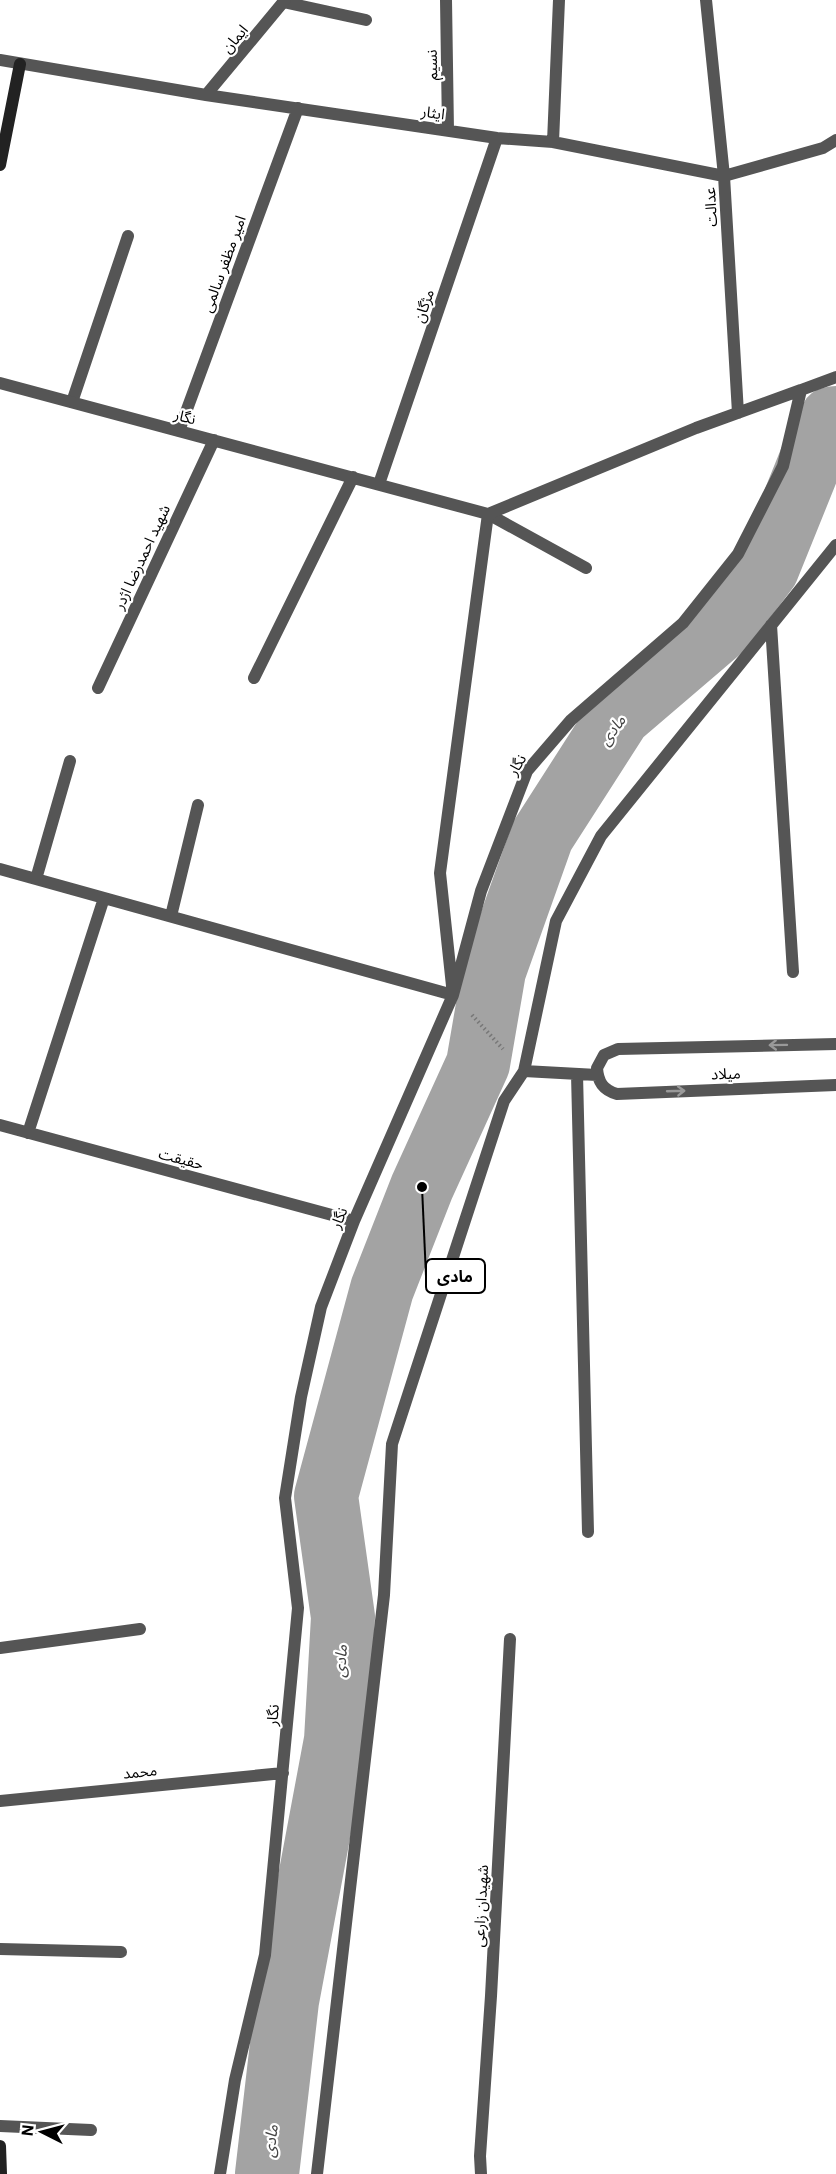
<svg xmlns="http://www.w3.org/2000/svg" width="836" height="2174" font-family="'IBM Plex Sans','Noto Sans Arabic',sans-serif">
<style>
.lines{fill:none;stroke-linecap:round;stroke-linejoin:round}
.river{stroke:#a3a3a3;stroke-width:64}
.path{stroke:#777;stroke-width:4;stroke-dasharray:1.5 3;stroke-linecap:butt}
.lane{stroke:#555;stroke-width:12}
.street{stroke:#555;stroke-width:12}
.secondary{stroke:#222;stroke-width:12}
.oneway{stroke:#999}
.labels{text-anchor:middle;stroke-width:4.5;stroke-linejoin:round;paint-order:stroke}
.street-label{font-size:15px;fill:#000;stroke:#fff}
.water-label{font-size:16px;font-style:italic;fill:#444;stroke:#fff}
.leader{fill:none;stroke:#000;stroke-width:2}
.callout-dot{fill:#000;stroke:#fff;stroke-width:2}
.callout{fill:#fff;stroke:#000;stroke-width:2}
.callout-label{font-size:16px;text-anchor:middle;font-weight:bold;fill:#000}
</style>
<rect width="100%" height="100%" fill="#fff"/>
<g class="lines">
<path class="river" d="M267,2174l20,-173 49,-261 7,-123 -17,-121 56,-207 40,-102 56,-123 16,-93 48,-135 77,-120 104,-89 44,-58 44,-109 20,-41 5,-1"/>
<path class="path" d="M472,1015l31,34"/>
<path class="lane" d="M283,2l83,18
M72,402l56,-166
M488,514l98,54"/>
<path class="street" d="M446,0l2,130
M706,0l18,176 14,237
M0,60l206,35 291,43 56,4 171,34 99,-28 13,-8
M206,95l79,-95
M553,142l6,-142
M0,383l488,131 208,-86 105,-38
M179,431l119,-323
M379,484l118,-346
M771,625l22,347
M254,678l99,-201
M98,688l116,-248
M0,869l453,126 -13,-122 48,-359
M36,879l34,-118
M171,916l27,-111
M836,1044l-218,5 -14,6 -7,13c1,14 6,22 20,26l219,-9
M524,1071l73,4
M577,1074l11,458
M0,1125l354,96
M28,1133l76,-235
M0,1648l140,-19
M0,1801l283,-28
M0,1949l121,3
M0,2126l91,4
M220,2174l15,-94 30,-125 33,-347 -13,-110 16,-101 20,-90 33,-86 99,-226 28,-104 46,-120 44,-51 112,-97 55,-69 45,-88 18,-76 35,-13
M317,2174l67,-579 8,-151 112,-343 20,-30 32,-150 45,-85 235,-291
M481,2174l-1,-18 11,-160 19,-357"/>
<path class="secondary" d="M0,165l20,-101
M0,2146l1,28"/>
</g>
<defs><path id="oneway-shaft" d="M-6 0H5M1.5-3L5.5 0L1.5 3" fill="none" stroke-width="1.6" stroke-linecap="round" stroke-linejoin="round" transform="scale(1.5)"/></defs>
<g class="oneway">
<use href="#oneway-shaft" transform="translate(778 1045) rotate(179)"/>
<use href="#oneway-shaft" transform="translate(676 1091) rotate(-2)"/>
</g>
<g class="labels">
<g class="street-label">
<text transform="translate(235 39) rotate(-50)" y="5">ایمان</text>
<text transform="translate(432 65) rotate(-91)" y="5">نسیم</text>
<text transform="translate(433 113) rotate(8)" y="5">ایثار</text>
<text transform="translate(711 207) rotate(-93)" y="5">عدالت</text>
<text transform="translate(224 264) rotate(-70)" y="5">امیر مظفر سالمی</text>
<text transform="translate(424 306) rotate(-71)" y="5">مژگان</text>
<text transform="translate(185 417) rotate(15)" y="5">نگار</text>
<text transform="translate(142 557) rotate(-65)" y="5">شهید احمدرضا اژدر</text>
<text transform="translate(517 765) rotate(-59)" y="5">نگار</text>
<text transform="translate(726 1074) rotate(-2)" y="5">میلاد</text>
<text transform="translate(181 1159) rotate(15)" y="5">حقیقت</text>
<text transform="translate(339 1218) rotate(-68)" y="5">نگار</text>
<text transform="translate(273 1715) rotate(-85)" y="5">نگار</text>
<text transform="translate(140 1772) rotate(-6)" y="5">محمد</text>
<text transform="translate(481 1906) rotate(-87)" y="5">شهیدان زارعی</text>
</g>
<g class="water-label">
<text transform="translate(612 730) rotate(-54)" y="6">مادی</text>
<text transform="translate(340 1661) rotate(-86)" y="6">مادی</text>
<text transform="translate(270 2141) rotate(-83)" y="6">مادی</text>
</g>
</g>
<path class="leader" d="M422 1187L426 1276"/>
<circle class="callout-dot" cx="422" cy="1187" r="6"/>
<rect class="callout" x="426" y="1259" width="59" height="34" rx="6"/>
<g class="callout-label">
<text x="455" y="1282">مادی</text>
</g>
<g transform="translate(42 2132) rotate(276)" stroke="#ffffff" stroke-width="4.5" paint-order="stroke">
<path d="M0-4.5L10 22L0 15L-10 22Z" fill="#000000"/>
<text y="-9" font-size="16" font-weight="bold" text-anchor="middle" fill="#000000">N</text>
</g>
</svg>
